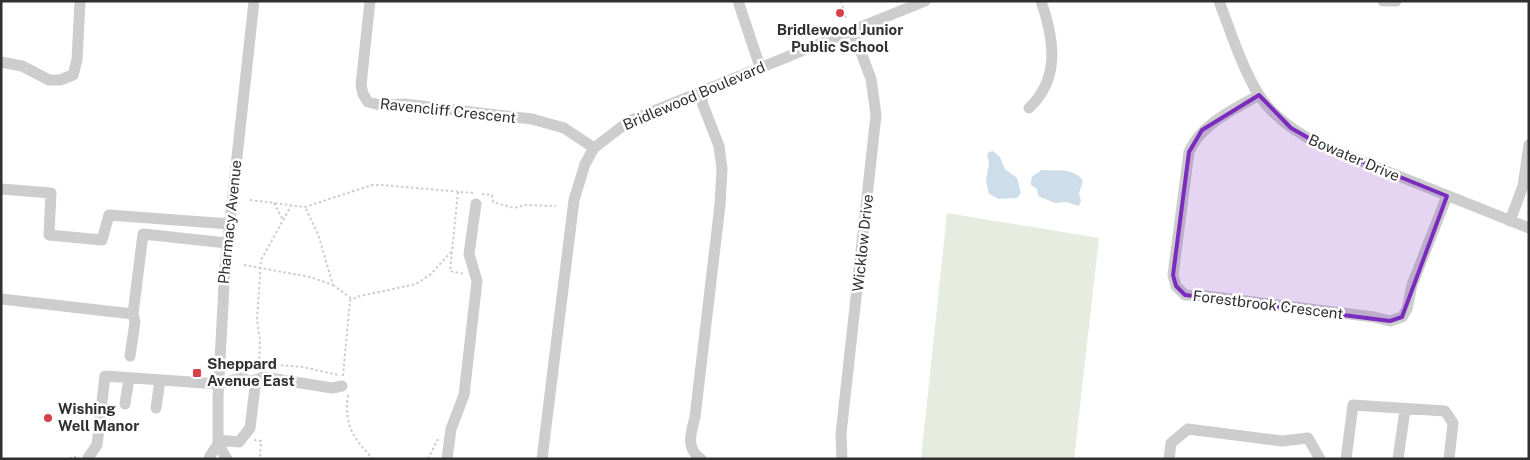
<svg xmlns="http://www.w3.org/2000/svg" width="1530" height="460" font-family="'Public Sans',sans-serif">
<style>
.green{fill:#e6ecdf}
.water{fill:#cddeea}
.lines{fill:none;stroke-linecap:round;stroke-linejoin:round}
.path{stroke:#cdcdcd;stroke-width:2;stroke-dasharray:2.5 2.5;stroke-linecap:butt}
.minor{stroke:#cdcdcd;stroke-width:11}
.marked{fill:#7b2cbf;fill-opacity:0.2;stroke:#7b2cbf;stroke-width:4;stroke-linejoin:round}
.poi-dot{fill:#da4049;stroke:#fff;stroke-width:2}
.labels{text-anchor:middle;stroke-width:5;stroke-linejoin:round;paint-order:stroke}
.poi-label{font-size:15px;font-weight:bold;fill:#303030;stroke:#fff;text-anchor:start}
.street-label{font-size:15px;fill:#303030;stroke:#fff}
</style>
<rect width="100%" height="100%" fill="#fff"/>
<path class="green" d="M947,213l152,25 -25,221h-153z"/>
<path class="water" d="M993,151l7,6 5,12 12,9 4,15 -4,5 -18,1 -10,-5 -3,-13 3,-18 -2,-9 2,-2z
M1041,170c14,1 34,-3 42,11l-4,12 2,8 -2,5 -13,-4 -11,1 -17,-7 -1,-7 -6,-4c0,-13 4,-8 10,-15z"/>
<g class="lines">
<path class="path" d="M841,1l5,17
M458,192l-8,79 14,3
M482,194l10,1 1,7 21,6 11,-3 31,1
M250,200l55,7 67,-22h10l91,8
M274,203l9,17
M244,265l66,12 23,8 -15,-51 -13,-27
M333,285l18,13
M241,362l62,5 35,8
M259,364l1,-24 -3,-20 4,-60 30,-54
M343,376l7,-76 10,-4 56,-12 15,-10 20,-22
M348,395c-4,31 5,42 25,64
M254,440l7,1 -1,18
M70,459l2,-2h4
M428,459l10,-20"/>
<path class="minor" d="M370,1l-9,84 2,9 5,8 12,3 24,-1 128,15 32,9 30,20
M738,1l22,66
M1219,1c11,29 24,69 40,94 15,23 38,38 62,50l208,83
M1383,1h13
M1,62l21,4 27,14h11l13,-5 4,-15 3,-59
M701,92l2,13 16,41 3,23 -2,36 -25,212c-4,16 -10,31 6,42
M1259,95c-26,15 -58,29 -70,57l-16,123 3,11 9,9 21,1 168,21 16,4 12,-4 5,-8 5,-24 35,-89
M1029,108c32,-30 25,-70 12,-107
M1,189l50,4 -2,42 53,5 7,-25 121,9
M1510,221l13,-35 6,-41
M1,299l132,15 10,-80 84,9
M130,356l5,-34 -2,-8
M252,381l12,-4 68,11 10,-2
M125,404l4,-26
M156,408l4,-28
M218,444l9,15
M88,458l9,-13 8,-69 114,8 21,-6 12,3 3,6 -5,41 -11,14 -21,-2
M209,459l1,-3 8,-12v-46l7,-131 29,-266
M447,459l4,-30 13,-34 13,-114 -8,-27 7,-50
M542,459l32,-259 11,-36 9,-16 35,-27 296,-120
M842,459l-1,-25 35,-319 -5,-36 -18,-48
M1169,459l2,-16 17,-14 94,12 26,-3 12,21
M1346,459l7,-54 92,6 8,12 -4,36
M1398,459l7,-49"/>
</g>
<path class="marked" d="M1259,95l32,33 30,17 126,51 -45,121 -12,4 -205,-26 -9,-9 -3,-11 16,-123 13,-22z"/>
<g class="poi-dot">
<circle cx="840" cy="13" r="5"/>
<rect x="192" y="368" width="10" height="10" rx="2.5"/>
<circle cx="48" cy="418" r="5"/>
</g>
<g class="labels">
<g class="poi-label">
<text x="840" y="35" text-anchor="middle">Bridlewood Junior<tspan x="840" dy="17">Public School</tspan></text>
<text x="207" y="369">Sheppard<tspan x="207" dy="17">Avenue East</tspan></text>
<text x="58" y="414">Wishing<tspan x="58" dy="17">Well Manor</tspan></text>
</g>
<g class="street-label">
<text transform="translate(694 96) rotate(-23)" y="5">Bridlewood Boulevard</text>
<text transform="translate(448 111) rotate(6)" y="5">Ravencliff Crescent</text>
<text transform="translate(1354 158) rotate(23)" y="5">Bowater Drive</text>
<text transform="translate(230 222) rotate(-84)" y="5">Pharmacy Avenue</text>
<text transform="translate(863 243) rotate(-84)" y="5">Wicklow Drive</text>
<text transform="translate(1268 305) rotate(7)" y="5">Forestbrook Crescent</text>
</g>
</g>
<rect width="1530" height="460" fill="none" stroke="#303030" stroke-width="5"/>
</svg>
